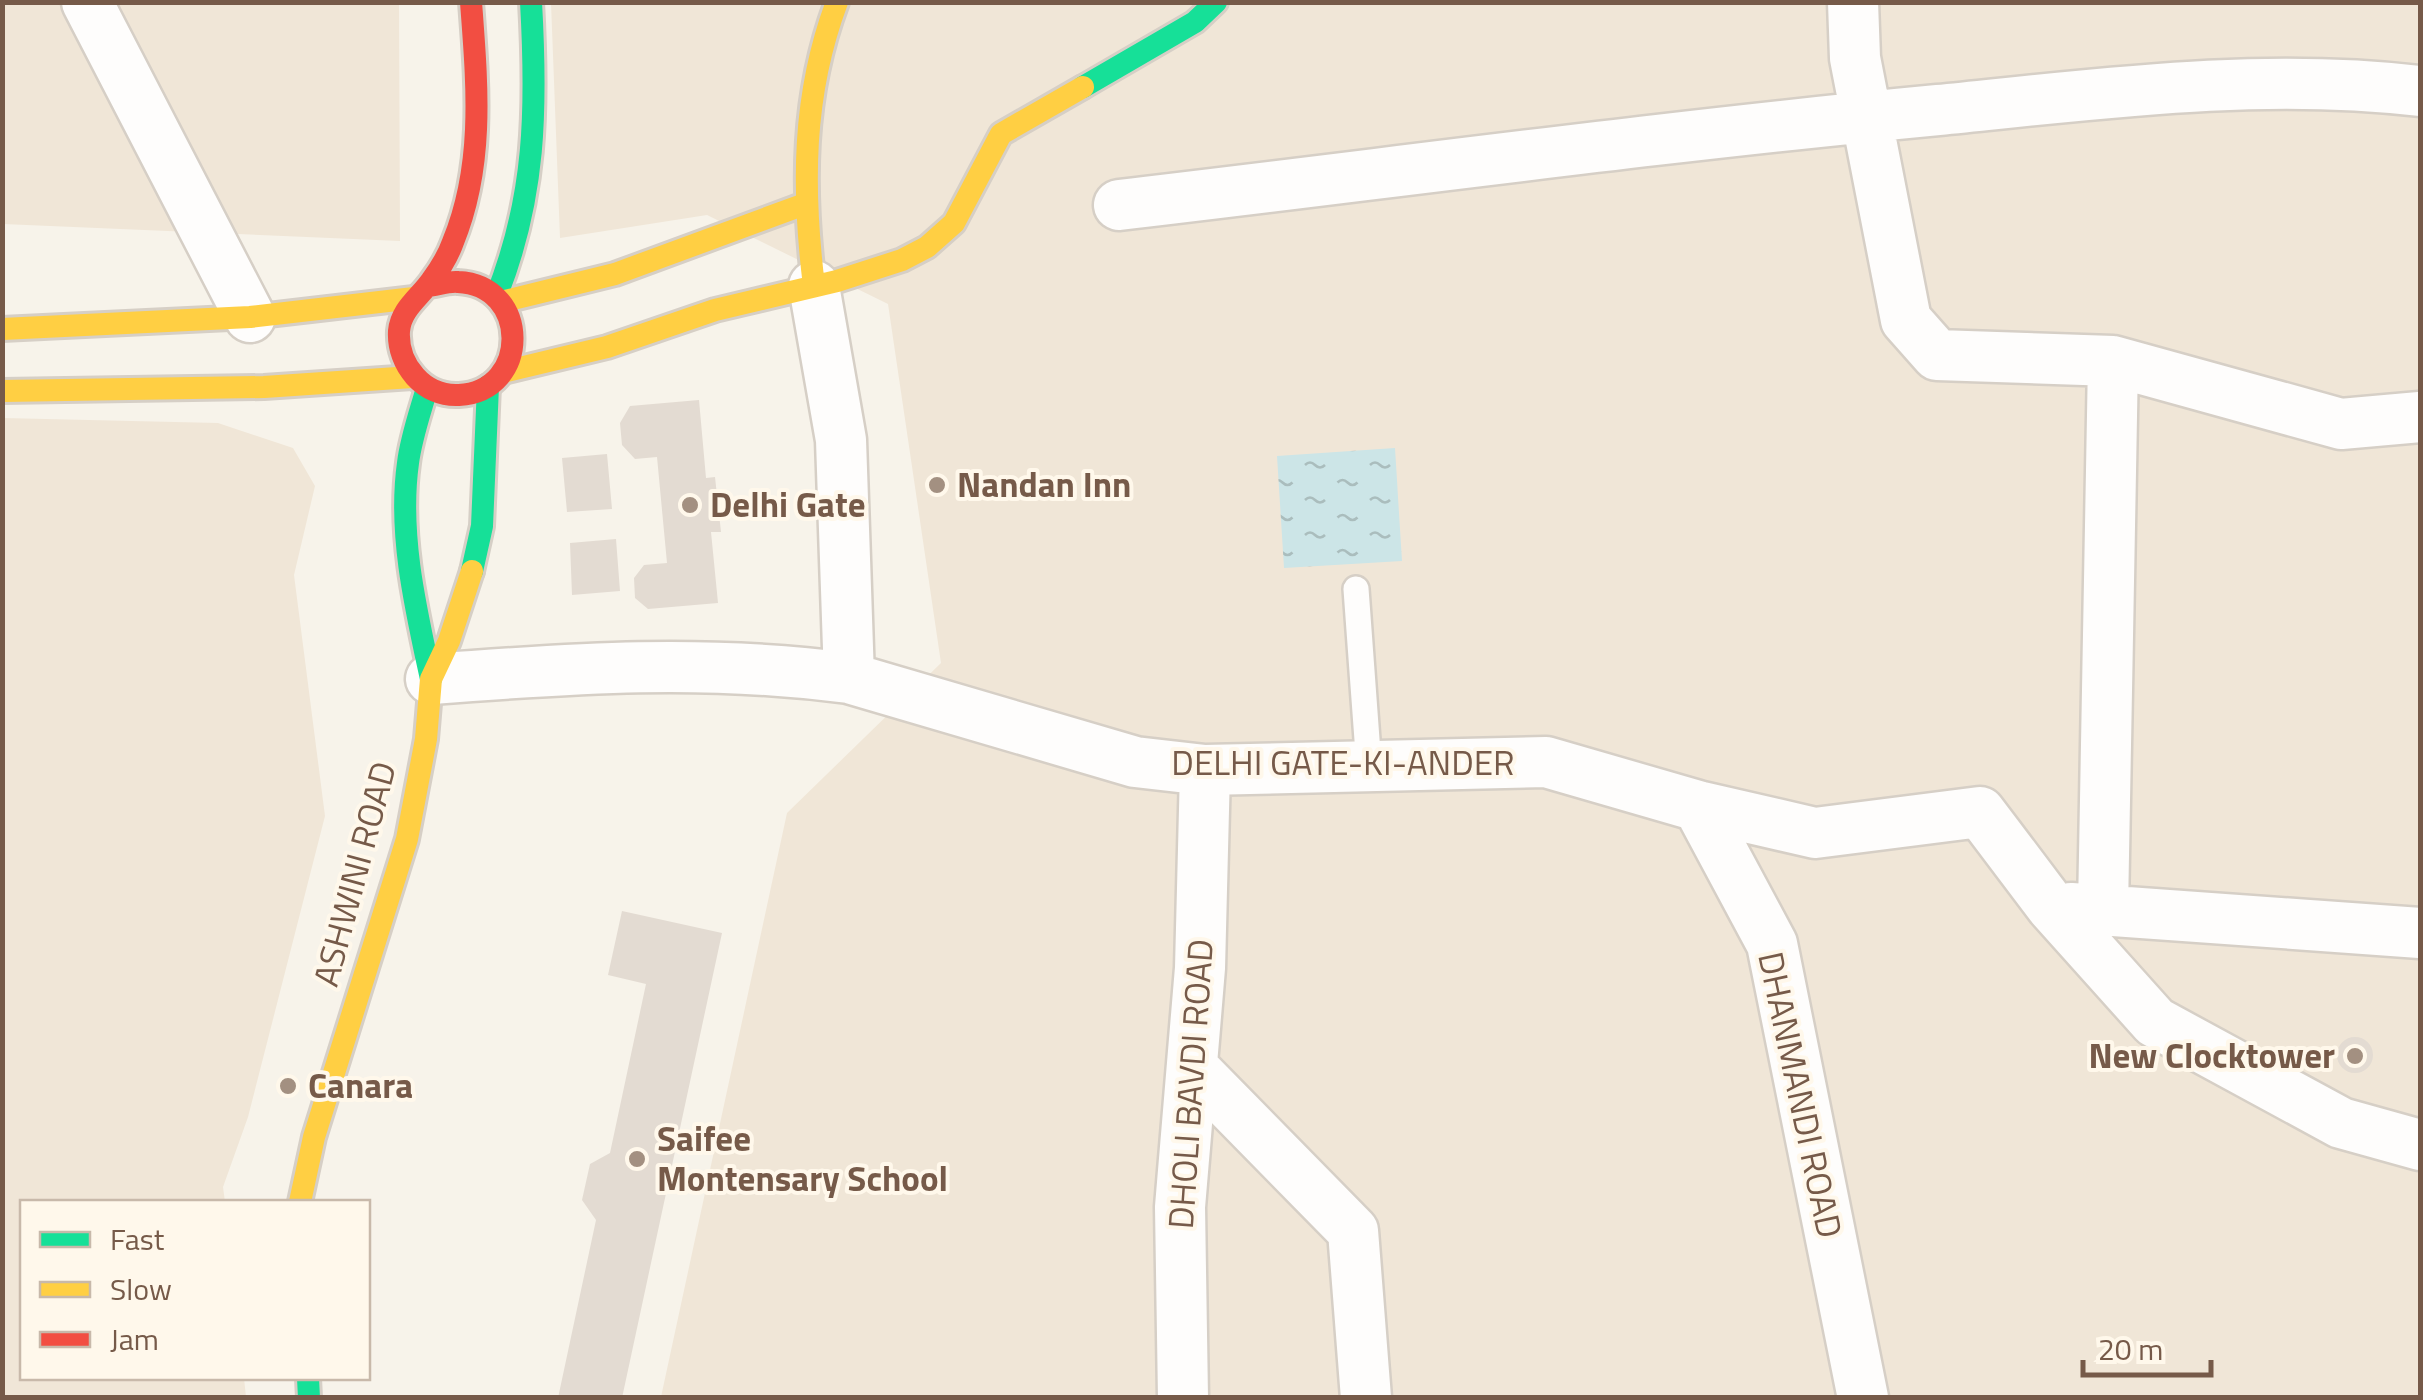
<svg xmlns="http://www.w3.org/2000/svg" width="2423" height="1400" font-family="'Titillium Web',sans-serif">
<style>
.residential{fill:#f0e6d7}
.water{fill:url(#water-ripples)}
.building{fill:#e3dbd2}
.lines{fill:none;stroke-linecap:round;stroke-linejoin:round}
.lane-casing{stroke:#d6cfc6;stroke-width:30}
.street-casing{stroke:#d6cfc6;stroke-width:55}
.fast-casing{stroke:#d6cfc6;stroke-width:28}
.slow-casing{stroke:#d6cfc6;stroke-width:28}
.jam-casing{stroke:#d6cfc6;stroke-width:28}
.lane{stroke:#fefdfc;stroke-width:25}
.street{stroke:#fefdfc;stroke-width:50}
.fast{stroke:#16e098;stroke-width:22}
.slow{stroke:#ffcf43;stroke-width:22}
.jam{stroke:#f24e42;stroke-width:22}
.poi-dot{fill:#a39081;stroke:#fff8eb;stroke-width:4}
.labels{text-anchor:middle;stroke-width:8;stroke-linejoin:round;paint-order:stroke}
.poi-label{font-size:35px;font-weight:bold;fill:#765a49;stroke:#fff8eb;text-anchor:start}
.street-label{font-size:35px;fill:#765a49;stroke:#fff8eb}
</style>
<defs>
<pattern id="water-ripples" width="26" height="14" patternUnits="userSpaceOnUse" patternTransform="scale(2.5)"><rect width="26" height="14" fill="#cce5e7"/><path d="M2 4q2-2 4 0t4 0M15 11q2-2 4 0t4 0" fill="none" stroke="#aabdbd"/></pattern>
</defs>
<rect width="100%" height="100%" fill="#f7f3ea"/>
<path class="residential" d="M3,3h396l1,238 -397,-17z
M551,3h1869v1394h-1759l126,-584 154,-150 -53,-359 -181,-89 -147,23z
M3,418l215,5 75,25 22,38 -21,89 31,241 -77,301 -25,70 2,15h-203v176h222l2,19 -243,1z"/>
<path class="water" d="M1395,448l7,113 -118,7 -7,-112z"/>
<path class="building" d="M699,400l7,78 9,-1 6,55h-10l7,71 -70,6 -13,-11 -1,-20 10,-13 23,-2 -10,-106 -22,2 -13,-14 -2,-22 10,-17z
M607,454l5,55 -45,3 -5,-54z
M616,539l4,52 -48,4 -2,-52z
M622,911l100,22 -100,465h-64l38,-178 -14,-20 8,-36 20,-11 36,-169 -38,-9z
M2337 1055a18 18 0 1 1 36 0a18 18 0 1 1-36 0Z"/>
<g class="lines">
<defs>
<path id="lane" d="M1356,589l13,178"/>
<path id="street" d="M87,2l163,315
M1853,2l2,56 51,262 31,35 176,6
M1119,205c273,-32 545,-69 819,-95 160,-16 321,-38 482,-19
M814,286l27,154 8,238 286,84 70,8 341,-8 152,44 117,27 165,-21 71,94 104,116 186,101 79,22
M431,679c145,-11 272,-20 418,-1
M1698,806l74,138 91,454
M2071,908l349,25
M2103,910l10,-549 228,63 79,-7
M1192,1067l161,164 13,167
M1183,1398l-3,-191 20,-239 5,-198"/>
<path id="fast" d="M1083,87l112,-65 21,-20
M496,297c40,-100 41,-189 35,-295
M427,388c-7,25 -16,50 -19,75 -10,71 8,147 23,216
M472,571l10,-45 6,-140
M308,1378l1,20"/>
<path id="slow" d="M814,286c-12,-98 -12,-191 23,-284
M501,302l114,-28 190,-70
M2,329l248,-12 164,-19
M503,372l104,-25 108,-37 122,-29 65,-21 25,-13 27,-24 47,-89 82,-47
M2,391l262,-4 148,-10
M300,1202l14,-65 93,-298 19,-100 5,-60 18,-38 23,-70"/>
<path id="jam" d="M428,286c9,-1 21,-5 30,-4 72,3 73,109 1,113 -35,2 -62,-30 -60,-64 2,-22 20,-33 32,-50 9,-12 17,-25 22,-39 32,-78 24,-159 18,-240"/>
</defs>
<use href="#lane" class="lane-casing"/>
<use href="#street" class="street-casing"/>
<use href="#fast" class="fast-casing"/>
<use href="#slow" class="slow-casing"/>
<use href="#jam" class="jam-casing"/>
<use href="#lane" class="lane"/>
<use href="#street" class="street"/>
<use href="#fast" class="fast"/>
<use href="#slow" class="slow"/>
<use href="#jam" class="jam"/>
</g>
<g class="poi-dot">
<circle cx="937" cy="485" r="10"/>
<circle cx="690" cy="505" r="10"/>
<circle cx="2355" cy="1056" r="10"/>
<circle cx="288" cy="1086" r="10"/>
<circle cx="637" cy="1159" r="10"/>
</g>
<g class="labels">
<g class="poi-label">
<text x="957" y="497">Nandan Inn</text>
<text x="710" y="517">Delhi Gate</text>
<text x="2335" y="1068" text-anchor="end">New Clocktower</text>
<text x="308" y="1098">Canara</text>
<text x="657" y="1151">Saifee<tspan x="657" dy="40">Montensary School</tspan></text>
</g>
<g class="street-label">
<text x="1343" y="775">DELHI GATE-KI-ANDER</text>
<text transform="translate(355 874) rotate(-75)" y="12">ASHWINI ROAD</text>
<text transform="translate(1191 1084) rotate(-86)" y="12">DHOLI BAVDI ROAD</text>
<text transform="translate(1800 1095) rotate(78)" y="12">DHANMANDI ROAD</text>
</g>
</g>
<rect width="2423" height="1400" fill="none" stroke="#765a49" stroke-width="10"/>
<rect x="20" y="1200" width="350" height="180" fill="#fff8eb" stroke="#c8b9aa" stroke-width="2.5"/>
<rect x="40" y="1232" width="50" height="15" fill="#16e098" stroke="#c8b9aa" stroke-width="2.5"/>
<text x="110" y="1250" font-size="30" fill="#765a49">Fast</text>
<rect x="40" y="1282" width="50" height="15" fill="#ffcf43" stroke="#c8b9aa" stroke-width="2.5"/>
<text x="110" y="1300" font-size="30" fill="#765a49">Slow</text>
<rect x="40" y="1332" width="50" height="15" fill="#f24e42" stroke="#c8b9aa" stroke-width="2.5"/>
<text x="110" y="1350" font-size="30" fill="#765a49">Jam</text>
<path d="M2083 1360v15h128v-15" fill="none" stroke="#765a49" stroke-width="5"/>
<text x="2098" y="1360" font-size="30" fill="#765a49" stroke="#fff8eb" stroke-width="8" paint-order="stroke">20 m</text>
</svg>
